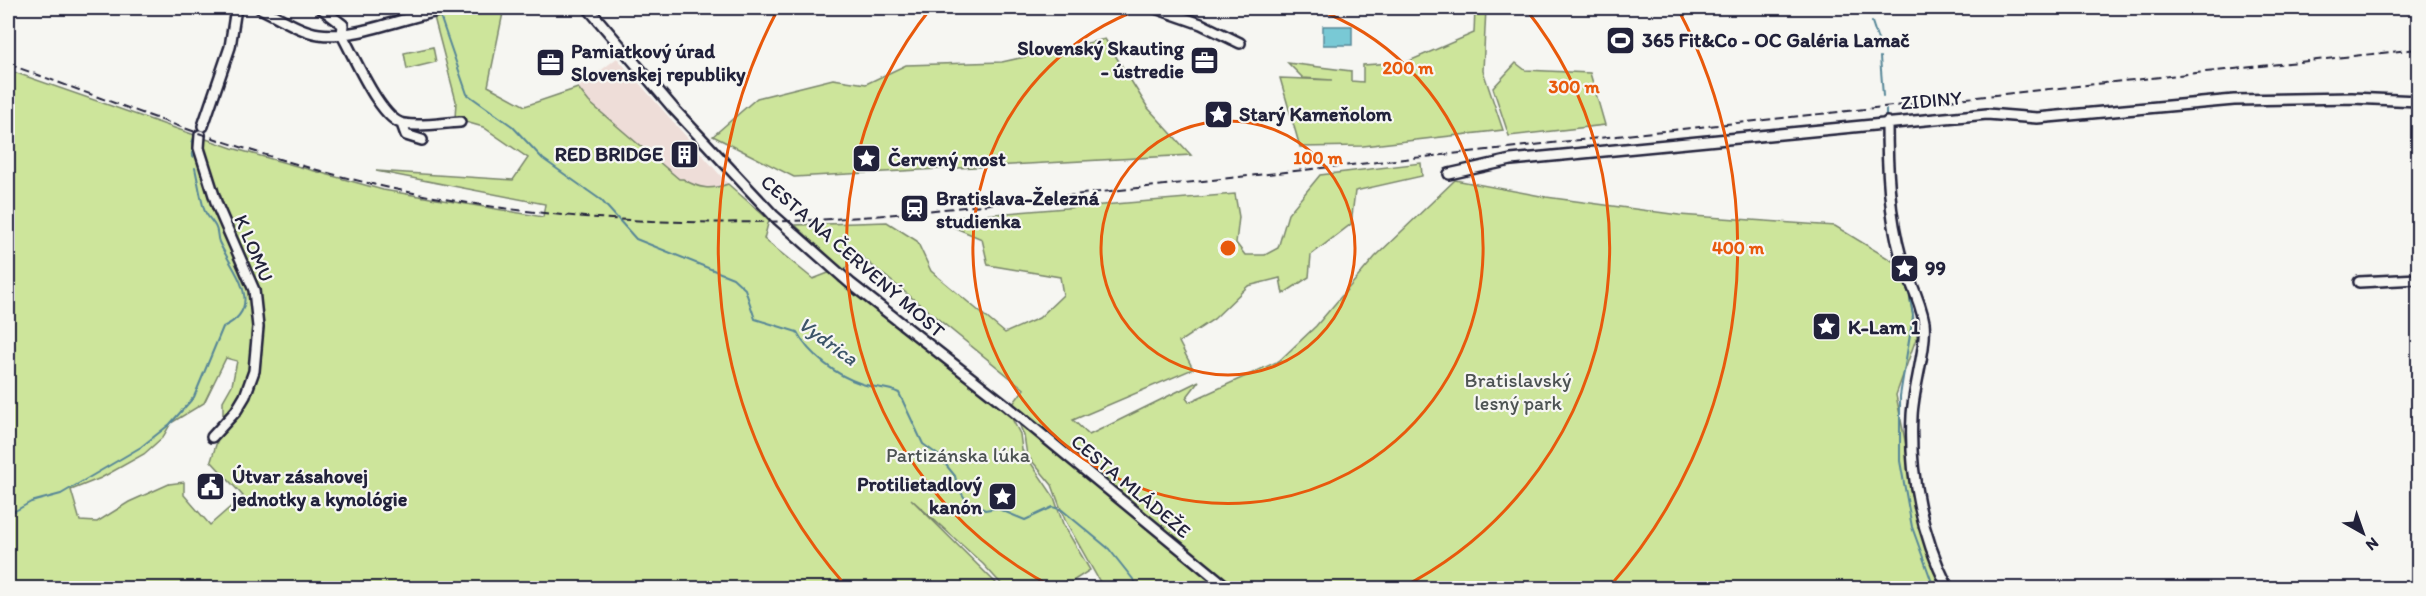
<svg xmlns="http://www.w3.org/2000/svg" width="2426" height="596" font-family="Itim,sans-serif">
<style>
.built{fill:#eeddd8}
.green{fill:#cde59b;stroke:#78846b;stroke-width:1.5;fill-rule:evenodd}
.water{fill:#79c9d5;stroke:#568697;stroke-width:1.5}
.lines{fill:none;stroke-linecap:round;stroke-linejoin:round}
.stream{stroke:#568697;stroke-width:2}
.street-casing{stroke:#22223b;stroke-width:14}
.street{stroke:#f6f6f2;stroke-width:9}
.rail{stroke:#22223b;stroke-width:2;stroke-dasharray:9 4.5;stroke-linecap:butt}
.ring{fill:none;stroke:#e8590c;stroke-width:3}
.labels{text-anchor:middle;stroke-width:4.5;stroke-linejoin:round;paint-order:stroke}
.poi-label{font-size:20px;font-weight:bold;fill:#22223b;stroke:#f6f6f2;text-anchor:start}
.street-label{font-size:20px;fill:#22223b;stroke:#f6f6f2}
.park-label{font-size:20px;fill:#4d5353;stroke:#f6f6f2}
.water-label{font-size:21px;font-style:italic;fill:#3c5469;stroke:#f6f6f2}
.centre{fill:#e8590c;stroke:#f6f6f2;stroke-width:3}
.ring-label{font-size:18px;text-anchor:middle;font-weight:bold;fill:#e8590c;stroke:#f6f6f2;stroke-width:4.5;stroke-linejoin:round;paint-order:stroke}
</style>
<rect width="100%" height="100%" fill="#f6f6f2"/>
<filter id="ink" filterUnits="userSpaceOnUse"><feTurbulence type="fractalNoise" baseFrequency=".0167" numOctaves="2"/><feDisplacementMap in="SourceGraphic" scale="12" xChannelSelector="R" yChannelSelector="G"/><feConvolveMatrix kernelMatrix="1 2 1 2 8 2 1 2 1" color-interpolation-filters="sRGB"/></filter>
<g filter="url(#ink)">
<path class="built" d="M617,58l111,126 -14,5 -20,-3 -11,-7h-4l-90,-77 -11,-14z"/>
<path class="green" d="M492,8h12l-16,78 37,20 53,-18 11,14 90,77h4c16,10 28,11 45,5l41,36 -5,19 49,40 18,-7 8,10 29,19 141,112 11,21 2,16 32,47 9,27 27,46 -28,18h-57l-22,-24 -72,-65 90,89h-993v-518l224,78 151,42 160,27 2,-13 -169,-33 137,9 15,-22 -45,-31 -28,-8 1,-18 -22,-84zM226,358l11,3 -5,24 -9,16v21l-12,39 32,35 -33,29 -26,-30v-13l-15,2 -40,18 -32,20 -17,-1 -9,-31 30,-12 43,-24 19,-17 8,-14 33,-20z
M1475,8h11l-3,63 20,59 -140,16 -63,1 -20,-69 52,2 -29,-2 -15,-15 63,8v10l12,1v-17l44,-3 67,-29z
M1105,39l43,69 43,47 -397,22 -81,-41 44,-38 76,-19 33,5 40,-19 96,-3z
M433,47l3,15 -29,7 -3,-16z
M1516,63l9,7 65,3 15,52 -96,11 -16,-48z
M1421,163l1,13 -67,15 -4,33 -40,31 -2,22 -26,17 -3,-16 -32,8 -34,33 -35,23 14,27 -120,51 16,15 110,-54 -13,17 3,4 90,-41 37,-35 59,-69 80,-77 91,17 133,18 156,11 69,42 13,68 -21,59 22,111 30,82h-827l-21,-6 -35,-62 -13,-35 -25,-30 -3,-19 -12,-31 12,-16 -166,-135 -14,16 -49,-45 92,-3 30,19 14,30 74,62 34,-15 24,-23 -3,-18 -72,-12 -6,-26 -48,-20 301,-25 4,23 -3,26 9,12h20l13,-7 10,-34 32,-39z"/>
<path class="water" d="M1323,26h29v19h-29z"/>
<g class="lines">
<path class="stream" d="M439,13l28,81 45,32 31,33 58,41 35,39 97,39 12,11 10,30 42,13c12,23 40,44 65,52 12,4 26,3 37,9l24,51 15,11 17,21 3,12 8,12 19,10 11,-2 29,12 28,-13 9,3 47,39 31,39
M1872,22l7,21
M1880,57l3,39
M1886,110v9
M193,157l-1,-14 3,-8
M1899,264l11,33 3,19 -13,80v65l12,66 22,61
M8,511h7l16,-9 30,-8 80,-47 29,-23 24,-27 29,-70c44,-20 9,-57 -4,-85 -2,-5 -1,-10 -3,-14 -3,-7 -10,-12 -12,-19 -4,-13 -6,-28 -9,-41"/>
<defs>
<path id="street" d="M260,8c19,9 39,23 59,26 39,6 95,-22 136,-26
M321,8l22,17 -1,10c12,21 39,86 62,89 18,3 38,-1 56,-2
M588,8l85,100 101,108 76,67 157,123 221,182
M1155,8l46,16 39,19
M1887,122c0,45 2,92 14,135 7,22 19,41 23,65 3,25 -11,67 -12,94 -3,59 10,120 36,172
M402,124l4,11 16,5
M203,126l27,-79 6,-39
M200,135l-1,13 18,57 37,85 4,37 -4,44 -9,25 -9,15 -24,26
M1449,174l62,-14 476,-46 50,4 197,-18 118,-2 66,3
M2359,282l59,-3"/>
</defs>
<use href="#street" class="street-casing"/>
<use href="#street" class="street"/>
<path class="rail" d="M8,64c108,39 216,82 328,111 190,50 386,57 581,37l1501,-163"/>
</g>
</g>
<g class="ring">
<circle cx="1228" cy="248" r="127"/>
<path d="M1313 8A255 255 0 1 1 1143 8"/>
<path d="M1055 588A382 382 0 0 1 931 8M1525 8A382 382 0 0 1 1401 588"/>
<path d="M846 586A510 510 0 0 1 778 9M1678 9A510 510 0 0 1 1610 586"/>
</g>
<defs>
<symbol id="stadium-square" viewBox="-11 -11 22 22"><rect x="-9" y="-9" width="18" height="18" rx="4" fill="#22223b" stroke="#f6f6f2"/><path d="M0-5a6.5 5 0 1 0 0 10a6.5 5 0 1 0 0-10ZM-3.5-1.8h7v3.6h-7Z" fill="#fff"/></symbol>
<symbol id="office-square" viewBox="-11 -11 22 22"><rect x="-9" y="-9" width="18" height="18" rx="4" fill="#22223b" stroke="#f6f6f2"/><path d="M-6-3h4V-5.5h4V-3h4V5H-6ZM-1-4.5V-3h2v-1.5ZM-6 0V1H6V0Z" fill="#fff"/></symbol>
<symbol id="sight-square" viewBox="-11 -11 22 22"><rect x="-9" y="-9" width="18" height="18" rx="4" fill="#22223b" stroke="#f6f6f2"/><path d="M0-6L1.8-2.2L6-1.7L2.9 1.2L3.7 5.4L0 3.3L-3.7 5.4L-2.9 1.2L-6-1.7L-1.8-2.2Z" fill="#fff"/></symbol>
<symbol id="building-square" viewBox="-11 -11 22 22"><rect x="-9" y="-9" width="18" height="18" rx="4" fill="#22223b" stroke="#f6f6f2"/><path d="M-4-6H4V6H1V3H-1V6H-4ZM-2.5-4.3h1.7v1.8h-1.7ZM.8-4.3h1.7v1.8H.8ZM-2.5-1h1.7V.8h-1.7ZM.8-1h1.7V.8H.8Z" fill="#fff"/></symbol>
<symbol id="station-square" viewBox="-11 -11 22 22"><rect x="-9" y="-9" width="18" height="18" rx="4" fill="#22223b" stroke="#f6f6f2"/><path d="M-3-6H3Q5-6 5-4V2Q5 4 3 4L4.5 6H3L1.5 4h-3L-3 6H-4.5L-3 4Q-5 4-5 2V-4Q-5-6-3-6ZM-3.5-4v3h7v-3ZM-3.5 1v1.5H-2V1ZM2 1v1.5H3.5V1Z" fill="#fff"/></symbol>
<symbol id="civic-square" viewBox="-11 -11 22 22"><rect x="-9" y="-9" width="18" height="18" rx="4" fill="#22223b" stroke="#f6f6f2"/><path d="M-.6-6.5H3V-4.5H.6V-3L4-1V1h2V6H-6V1h2V-1L-.6-3ZM-1.2 2.5V6h2.4V2.5Z" fill="#fff"/></symbol>
</defs>
<g fill-rule="evenodd">
<use href="#stadium-square" x="1604" y="24" width="33" height="33"/>
<use href="#office-square" x="1188" y="44" width="33" height="33"/>
<use href="#office-square" x="534" y="46" width="33" height="33"/>
<use href="#sight-square" x="1202" y="98" width="33" height="33"/>
<use href="#building-square" x="668" y="138" width="33" height="33"/>
<use href="#sight-square" x="850" y="142" width="33" height="33"/>
<use href="#station-square" x="898" y="192" width="33" height="33"/>
<use href="#sight-square" x="1888" y="252" width="33" height="33"/>
<use href="#sight-square" x="1810" y="310" width="33" height="33"/>
<use href="#civic-square" x="194" y="470" width="33" height="33"/>
<use href="#sight-square" x="986" y="480" width="33" height="33"/>
</g>
<g class="labels">
<g class="poi-label">
<text x="1642" y="47">365 Fit&amp;Co - OC Galéria Lamač</text>
<text x="1184" y="55" text-anchor="end">Slovenský Skauting<tspan x="1184" dy="23">- ústredie</tspan></text>
<text x="571" y="58">Pamiatkový úrad<tspan x="571" dy="23">Slovenskej republiky</tspan></text>
<text x="1239" y="121">Starý Kameňolom</text>
<text x="663" y="161" text-anchor="end">RED BRIDGE</text>
<text x="888" y="166">Červený most</text>
<text x="936" y="205">Bratislava-Železná<tspan x="936" dy="23">studienka</tspan></text>
<text x="1925" y="275">99</text>
<text x="1848" y="334">K-Lam 1</text>
<text x="232" y="483">Útvar zásahovej<tspan x="232" dy="23">jednotky a kynológie</tspan></text>
<text x="982" y="491" text-anchor="end">Protilietadlový<tspan x="982" dy="23">kanón</tspan></text>
</g>
<g class="street-label">
<text transform="translate(1931 100) rotate(-5)" y="7">ZIDINY</text>
<text transform="translate(254 248) rotate(67)" y="7">K LOMU</text>
<text transform="translate(853 256) rotate(41)" y="7">CESTA NA ČERVENÝ MOST</text>
<text transform="translate(1131 486) rotate(40)" y="7">CESTA MLÁDEŽE</text>
</g>
<g class="park-label">
<text x="1518" y="387">Bratislavský<tspan x="1518" dy="23">lesný park</tspan></text>
<text x="958" y="462">Partizánska lúka</text>
</g>
<g class="water-label">
<text transform="translate(828 341) rotate(36)" y="7">Vydrica</text>
</g>
</g>
<circle cx="1228" cy="248" r="9" class="centre"/>
<g class="ring-label">
<text x="1408" y="74">200 m</text>
<text x="1574" y="93">300 m</text>
<text x="1318" y="164">100 m</text>
<text x="1738" y="254">400 m</text>
</g>
<rect width="2426" height="596" fill="none" stroke="#f6f6f2" stroke-width="30"/>
<rect x="15" y="15" width="2396" height="566" fill="none" stroke="#22223b" stroke-width="2" filter="url(#ink)"/>
<g transform="translate(2363 533) rotate(140)" stroke="#f6f6f2" stroke-width="4.5" paint-order="stroke">
<path d="M0-4.5L10 22L0 15L-10 22Z" fill="#22223b"/>
<text y="-9" font-size="16" font-weight="bold" text-anchor="middle" fill="#22223b">N</text>
</g>
</svg>
